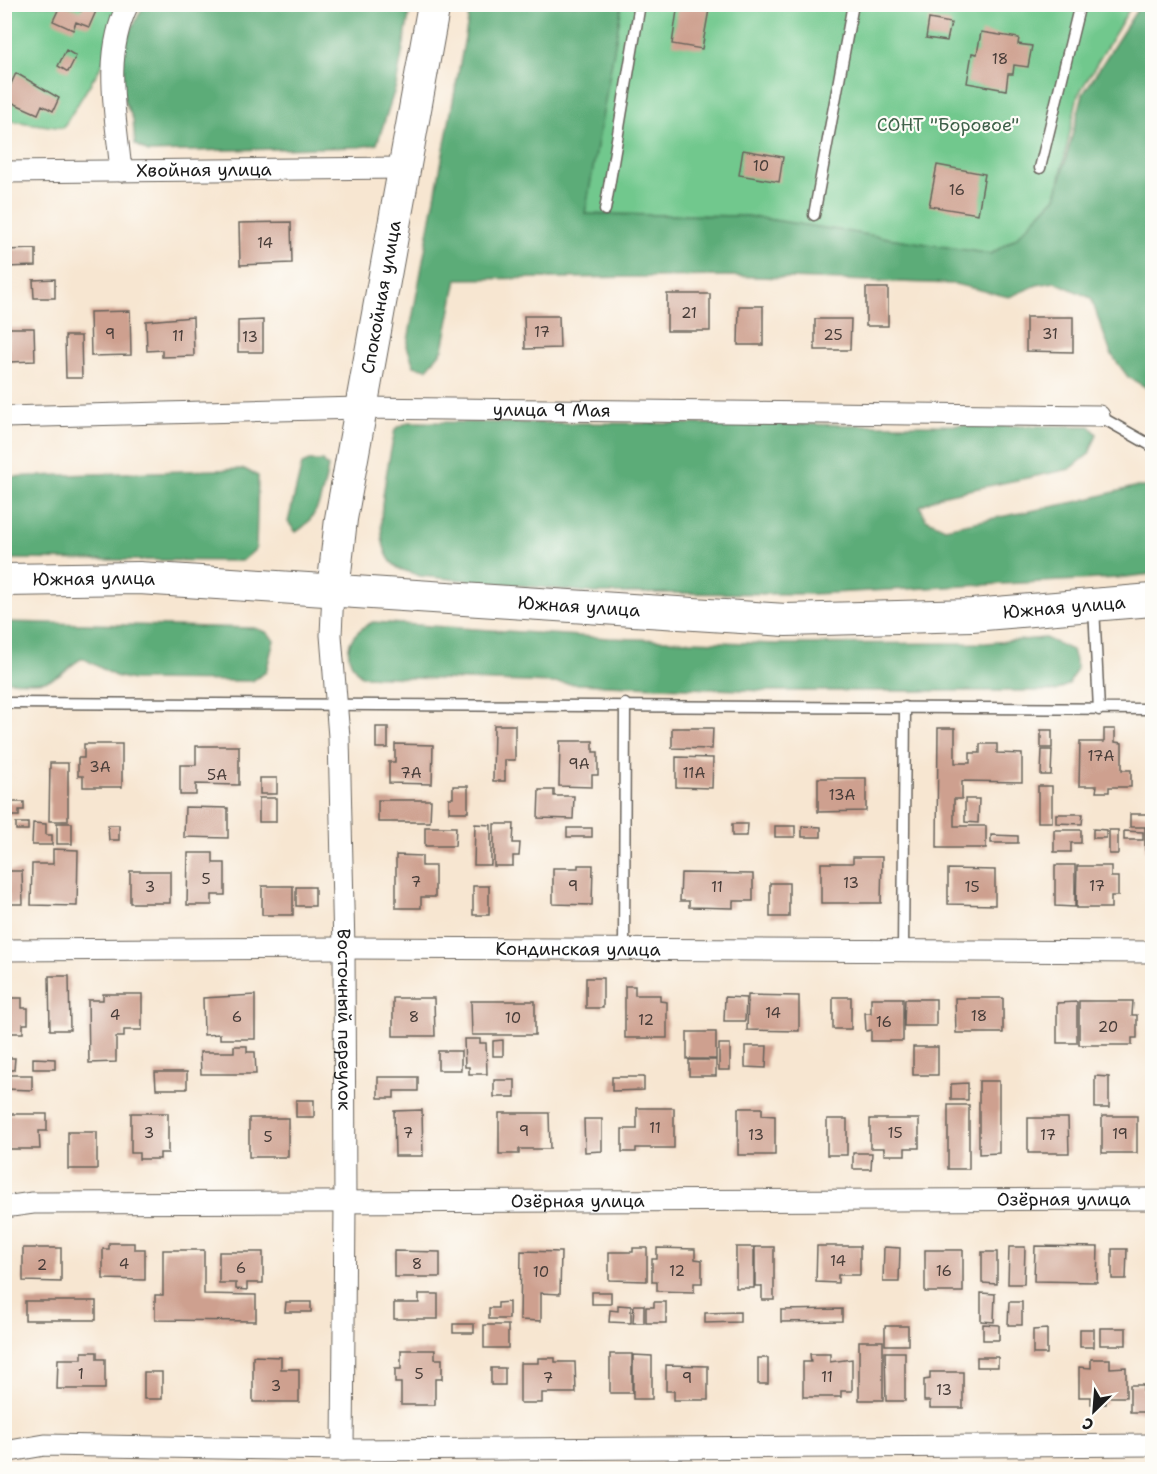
<svg xmlns="http://www.w3.org/2000/svg" width="1157" height="1474" font-family="'Shantell Sans',sans-serif">
<style>
.green{fill:#71c88d;stroke:#467254;stroke-width:1.5}
.forest{fill:#5cac78;stroke:#3c644a;stroke-width:1.5}
.building{fill:#cea08f}
.lines{fill:none;stroke-linecap:round;stroke-linejoin:round}
.lane-casing{stroke:#69635b;stroke-width:13}
.street-casing{stroke:#69635b;stroke-width:23}
.secondary-casing{stroke:#69635b;stroke-width:34}
.lane{stroke:#fff;stroke-width:10}
.street{stroke:#fff;stroke-width:21}
.secondary{stroke:#fff;stroke-width:32}
.labels{text-anchor:middle;stroke-width:4.5;stroke-linejoin:round;paint-order:stroke}
.number-label{font-size:15px;fill:#483d39}
.park-label{font-size:18px;fill:#3e6149;stroke:#fdfcf7}
.street-label{font-size:18px;fill:#1c1c1c;stroke:#fdfcf7}
</style>
<rect width="100%" height="100%" fill="#fdfcf7"/>
<filter id="ink" filterUnits="userSpaceOnUse"><feTurbulence type="fractalNoise" baseFrequency=".0167" numOctaves="2"/><feDisplacementMap in="SourceGraphic" scale="12" xChannelSelector="R" yChannelSelector="G"/><feConvolveMatrix kernelMatrix="1 2 1 2 8 2 1 2 1" color-interpolation-filters="sRGB"/></filter>
<filter id="wash" filterUnits="userSpaceOnUse"><feTurbulence type="fractalNoise" baseFrequency=".008" numOctaves="4" result="noise"/><feDisplacementMap in="SourceGraphic" scale="24" xChannelSelector="R" yChannelSelector="G"/><feGaussianBlur stdDeviation="1.35" result="paint"/><feColorMatrix in="noise" values="0 0 0 0 0 0 0 0 0 0 0 0 0 0 0 0 0 1.4 0 .05"/><feComposite in="paint" operator="in"/></filter>
<g filter="url(#wash)">
<rect width="100%" height="100%" fill="#f7e6d1"/>
<path class="green" d="M5,5h134l-76,123 -58,-8z
M621,5h511l-54,90 -22,102 -40,41 -25,16 -244,-38 -163,-2z"/>
<path class="forest" d="M144,5h267l-15,81 -19,58 -18,3 -211,5 -13,-8 -2,-25 -9,-19 -5,-29 5,-28z
M471,5h151l-37,209 162,2 244,38 25,-16 40,-41 27,-103 57,-89h12v386l-24,-14 -17,-23 -20,-56 -36,-16 -18,3 -28,12 -54,-13 -225,-8 -273,3 -14,70 -16,20 -13,-3 -7,-20z
M408,422l682,4 7,8 -8,20 -19,15 -130,27 -20,10 6,13 19,9 135,-27 54,-14h18v87l-35,4 -303,16 -218,-1 -176,-17c-7,-3 -16,-5 -22,-8 -33,-21 -8,-107 -3,-139z
M309,461h14l5,6c-5,25 -9,52 -32,65l-8,-10 14,-58z
M244,469l14,7 -2,73 -14,12 -237,-2v-82z
M5,622l249,6 12,4 8,8 -8,32 -14,9 -119,-1 -18,-4 -32,-18c-11,5 -17,14 -27,19 -15,8 -35,4 -51,4z
M373,622l236,16 166,6 211,-1 59,-5 27,12 5,18 -8,16 -13,7h-289l-406,-15c-22,-22 -13,-42 12,-54z"/>
<g id="blocks">
<path class="building" d="M61,4l20,7 3,-7 13,5 -8,18 -13,-5 -3,8 -20,-9z
M678,4h32l-8,45 -30,-5z
M929,19l22,4 -4,18 -21,-3z
M981,32l38,6 -1,6 14,2 -4,21 -14,-2 -1,9h-5l-2,16 -39,-7 5,-30 5,1z
M66,50l10,6 -8,16 -10,-6z
M16,73l43,25 -6,13 -11,-6 -4,9 -34,-15z
M743,150l40,7 -4,25 -40,-7z
M937,165l48,9 -7,40 -49,-8z
M291,222l1,41 -52,2 -1,-42z
M36,249v17l-32,1v-17z
M55,279v19h-21l-1,-18z
M866,288h22v38h-22z
M667,294h43v37h-43z
M739,306h24v39h-25z
M130,311l1,44 -40,1 -1,-44z
M524,316h35l1,32 -35,1z
M193,317l1,39 -32,1v-7l-15,1 -1,-30z
M1026,317h47v35l-47,-1z
M815,319h36l-1,31h-35z
M263,320v32h-25v-31z
M9,328h25l1,33 -26,1z
M65,336h16l1,42h-16z
M494,725h21v35h-10v21h-12z
M376,727h12v21h-12z
M672,728h41l-1,21 -40,-1z
M938,728h17v35h15v-10h10v-9h17v9l25,1v28l-60,-1v18h-8v27h32v22h-49z
M1104,729h11v13l7,1v27h9v17h-22v5h-13l1,-6h-18l1,-44h24z
M1041,730h11v18h-11z
M560,741h33v11h5v23h-6v12l-33,-1z
M84,744h38v43h-39v-11h-5v-18h6z
M395,744l38,1 -1,39 -43,-1v-21h6z
M196,746h43v39l-43,-1v11h-16v-30h16z
M1042,750h10l-1,25h-10z
M676,757l37,1 -1,30 -36,-1z
M50,763h18v58h-19z
M260,778h17v16h-17z
M818,778h48v33l-48,1z
M453,786h15v26h-19v-14h4z
M1038,786h14v36h-14z
M539,790h15v6h20l-1,23 -35,-1z
M259,798h17v24h-17z
M965,799h14l-1,24 -13,-1z
M378,800h53l-1,22h-52z
M8,802h16v8h-5v6h-11z
M185,807l43,1v30l-44,-1z
M1056,814h27l-1,10 -26,-1z
M1130,814h19l-1,13h-18z
M16,823h12v7h-12z
M33,823l13,1v11h6v10h-20z
M57,823h15v21h-15z
M475,824l16,1v40h-17z
M494,824h20l-1,19h7l-1,13h-6v10h-19z
M732,824h16l-1,12h-15z
M108,825h11v15h-10z
M775,826h20v11h-20z
M802,826l19,1v10h-19z
M425,827h31l-1,19h-30z
M567,828h25v9h-25z
M1145,828h7v22h-7z
M1093,829l13,1v8h-13z
M1054,830h27v13h-10v9h-17z
M1109,830h9v24h-9z
M1124,831l19,1v8h-19z
M991,835l27,1v7h-27z
M53,849l25,1 -1,56 -46,-1 1,-41h21z
M188,853h25v10h12v32h-13v10h-25z
M396,855l26,1v10h13v31h-14v11h-25z
M853,857h29l-1,46h-60v-40h32z
M578,865h15l-1,40 -39,-1v-36h25z
M1055,865h20v42l-20,-1z
M1077,866h34v11h7v19h-7v12h-35z
M948,869l47,1v35l-47,-1z
M8,871h14l1,33h-14z
M130,871h40v32h-40z
M681,873l72,1v27h-20v7l-44,-1v-6h-9z
M770,883h19v34h-19z
M262,886h31v29h-31z
M473,886h16v29h-16z
M296,887h19v19h-19z
M49,976h20l1,54h-20z
M586,978h17v30h-17z
M625,986h10v9h25v6l7,1v36h-42z
M103,994h39v36h-18v7h-8v25l-27,1 -1,-63h15z
M255,995v44h-35v-5l-16,1 -1,-37z
M748,995l51,1v35l-52,-1z
M725,997l21,1 -1,23h-21z
M833,997h18v32h-18z
M4,998h18v10h6v16h-5v9h-19z
M393,998h41l1,38h-42z
M871,998h32v43h-32v-11l-5,1 -1,-18h6z
M955,998h48v35h-47z
M905,999h31v27h-32z
M471,1001h64v34h-63z
M1079,1001h54l-1,14h5v23h-5v7h-53z
M1077,1002v41h-20v-40z
M687,1032h29v27h-29z
M464,1039h16v4h6l1,31h-18v-7h-4z
M503,1040v16h-10v-15z
M719,1044h11v26h-11z
M234,1046h13v6h8l1,22h-55l-1,-22h34z
M745,1046h22l-1,22 -21,-1z
M913,1047h25v28h-25z
M438,1051h23v19h-23z
M5,1058h10l-1,12h-9z
M33,1058l22,1v10h-22z
M689,1060h27v16h-27z
M155,1072h32v17h-31z
M6,1075h26v15l-27,-1z
M1095,1076l14,1v31h-14z
M378,1077h40v14h-24v7h-16z
M612,1077h32v13l-32,1z
M494,1080h21v17h-21z
M979,1081h20v72l-20,1z
M968,1083v17h-17v-16z
M296,1100h18v17h-18z
M948,1105h21v64h-21z
M637,1108h37v40h-38v4h-14v-23h15z
M738,1108h24v7l13,1v39h-37z
M422,1110l1,46h-28l-1,-45z
M131,1113h37v40h-8v6h-21v-6h-8z
M499,1113h50l1,36h-31v5h-20z
M4,1114h43v17h-8l1,18h-36z
M1102,1116h35v37h-35z
M249,1118h39v39h-39z
M1028,1118h40l1,35h-41z
M584,1119h18v32l-17,1z
M827,1119h20v36h-20z
M870,1119h49v29h-14v7h-21v-7h-14z
M68,1132h29v37h-29z
M853,1153h19l-1,16h-18z
M109,1243h25v6h11v31l-42,-1v-30h6z
M817,1246h43v29h-22v8l-22,-1z
M1035,1246l63,1 -1,35 -63,-1z
M736,1247h18v41h-18z
M755,1247h19v53h-12v-14h-7z
M884,1247l16,1 -1,34h-16z
M1009,1247h16l-1,37h-16z
M23,1248h38v34l-38,-1z
M633,1248h14v33l-38,-1v-28h24z
M657,1248l38,1v10l7,1v23h-8v9l-37,-1v-9h-5v-23h5z
M1112,1249h15l-1,30h-14z
M163,1250h41v44l52,1v26l-101,-1v-25h8z
M925,1250h38v42h-38z
M394,1251l46,1v25h-46z
M521,1251l40,1 -1,42 -19,-1v28l-21,-1z
M219,1252h44v31h-16v7l-11,-1v-6h-17z
M982,1252h15v32l-15,-1z
M592,1292h19v12h-19z
M981,1293l14,1 -1,28 -13,-1z
M419,1294h19v25h-44v-16h25z
M25,1301h71v19h-71z
M286,1302h25v10h-26z
M509,1302v17h-20v-11h9v-5z
M654,1302h12v21h-20v-16h8z
M1009,1302h13v23h-14z
M618,1305l13,1v17l-22,-1 1,-12 8,1z
M634,1305h10v18h-11z
M842,1309v12l-61,1v-12z
M740,1312v10l-35,1v-10z
M453,1324h21v9h-21z
M983,1324l16,1v15h-16z
M484,1325h24v23h-24z
M885,1326h23v19h-23z
M1100,1328h26v17h-26z
M1047,1329v25h-14v-24z
M1080,1329h14v18h-14z
M859,1341h24v59h-24z
M401,1350h34v9h7v20h-7v26h-34v-22h-6v-14h6z
M82,1352h15v7h8v30h-48l1,-30h24z
M885,1352h20v49h-19z
M610,1354h22v39h-22z
M810,1354h20v8l22,-3v32h-11v6h-38v-35h8z
M633,1355l19,1v43h-19z
M253,1356l28,1v12h18v33h-46z
M977,1357h21v10h-21z
M538,1358h17v4h20l1,31h-34v10h-22v-40h18z
M758,1358h10v26h-10z
M1091,1359h19v9l16,-1v30h-20v7h-15v-7h-12v-30l12,1z
M666,1365l42,1v34h-34v-9h-8z
M491,1368h14v17h-14z
M144,1372h18v27h-18z
M930,1372h33v36h-33v-7h-6v-21l6,-1z
M1130,1385h13v6h9v21h-22z"/>
</g>
</g>
<g filter="url(#ink)">
<use href="#blocks" fill-opacity="0" stroke="#69635b" stroke-width="1.5"/>
<g class="lines">
<defs>
<path id="lane" d="M1040,168l40,-164
M605,210l35,-206
M814,215l39,-211
M1099,416l53,30
M1094,606l5,104
M4,703l1148,6
M624,951l1,-247
M903,952l2,-245"/>
<g id="street">
<path d="M121,171c-5,-55 -19,-115 7,-167"/>
<path id="s1" d="M4,172l399,-4"/>
<path id="s2" d="M4,417l356,-9 739,8"/>
<path id="s3" d="M333,591l-2,44 8,102 5,211 1,256 -2,246"/>
<path id="s4" d="M4,950l340,-2 808,4"/>
<path id="s5" d="M4,1207l29,-4 1119,-4"/>
<path d="M4,1452l41,-7 298,5 809,-5"/>
</g>
<g id="secondary">
<path id="s6" d="M4,580l135,-2 647,42 186,-5 180,-15"/>
<path id="s7" d="M333,591l8,-72 93,-515"/>
</g>
</defs>
<use href="#lane" class="lane-casing"/>
<use href="#street" class="street-casing"/>
<use href="#secondary" class="secondary-casing"/>
<use href="#lane" class="lane"/>
<use href="#street" class="street"/>
<use href="#secondary" class="secondary"/>
</g>
</g>
<g class="labels">
<g class="number-label">
<text x="1000" y="64">18</text>
<text x="761" y="171">10</text>
<text x="957" y="195">16</text>
<text x="265" y="248">14</text>
<text x="689" y="318">21</text>
<text x="542" y="337">17</text>
<text x="110" y="339">9</text>
<text x="1050" y="339">31</text>
<text x="833" y="340">25</text>
<text x="178" y="341">11</text>
<text x="250" y="342">13</text>
<text x="1101" y="761">17А</text>
<text x="579" y="769">9А</text>
<text x="100" y="772">3А</text>
<text x="411" y="778">7А</text>
<text x="694" y="778">11А</text>
<text x="217" y="780">5А</text>
<text x="842" y="800">13А</text>
<text x="206" y="884">5</text>
<text x="416" y="887">7</text>
<text x="851" y="888">13</text>
<text x="573" y="891">9</text>
<text x="1097" y="891">17</text>
<text x="150" y="892">3</text>
<text x="717" y="892">11</text>
<text x="972" y="892">15</text>
<text x="773" y="1018">14</text>
<text x="115" y="1020">4</text>
<text x="979" y="1021">18</text>
<text x="237" y="1022">6</text>
<text x="414" y="1022">8</text>
<text x="513" y="1023">10</text>
<text x="646" y="1025">12</text>
<text x="884" y="1027">16</text>
<text x="1108" y="1032">20</text>
<text x="655" y="1133">11</text>
<text x="524" y="1136">9</text>
<text x="149" y="1138">3</text>
<text x="408" y="1138">7</text>
<text x="895" y="1138">15</text>
<text x="1120" y="1139">19</text>
<text x="756" y="1140">13</text>
<text x="1048" y="1140">17</text>
<text x="268" y="1142">5</text>
<text x="838" y="1266">14</text>
<text x="124" y="1269">4</text>
<text x="417" y="1269">8</text>
<text x="42" y="1270">2</text>
<text x="241" y="1273">6</text>
<text x="677" y="1276">12</text>
<text x="944" y="1276">16</text>
<text x="541" y="1277">10</text>
<text x="81" y="1379">1</text>
<text x="419" y="1379">5</text>
<text x="827" y="1382">11</text>
<text x="548" y="1383">7</text>
<text x="687" y="1383">9</text>
<text x="276" y="1391">3</text>
<text x="944" y="1395">13</text>
</g>
<g class="park-label">
<text x="948" y="131">СОНТ "Боровое"</text>
</g>
<g class="street-label">
<text dy="6" stroke="none"><textPath href="#s1" startOffset="200">Хвойная улица</textPath></text>
<text dy="6" stroke="none"><textPath href="#s7" startOffset="298">Спокойная улица</textPath></text>
<text dy="6" stroke="none"><textPath href="#s2" startOffset="548">улица 9 Мая</textPath></text>
<text dy="6" stroke="none"><textPath href="#s6" startOffset="90">Южная улица</textPath></text>
<text dy="6" stroke="none"><textPath href="#s6" startOffset="576">Южная улица</textPath></text>
<text dy="6" stroke="none"><textPath href="#s6" startOffset="1062">Южная улица</textPath></text>
<text dy="6" stroke="none"><textPath href="#s4" startOffset="574">Кондинская улица</textPath></text>
<text dy="6" stroke="none"><textPath href="#s3" startOffset="429">Восточный переулок</textPath></text>
<text dy="6" stroke="none"><textPath href="#s5" startOffset="1060">Озёрная улица</textPath></text>
<text dy="6" stroke="none"><textPath href="#s5" startOffset="574">Озёрная улица</textPath></text>
</g>
</g>
<rect width="1157" height="1474" fill="none" stroke="#fdfcf7" stroke-width="24"/>
<g transform="translate(1094 1411) rotate(205)" stroke="#fdfcf7" stroke-width="4.5" paint-order="stroke">
<path d="M0-4.5L10 22L0 15L-10 22Z" fill="#1c1c1c"/>
<text y="-9" font-size="16" font-weight="bold" text-anchor="middle" fill="#1c1c1c">С</text>
</g>
</svg>
